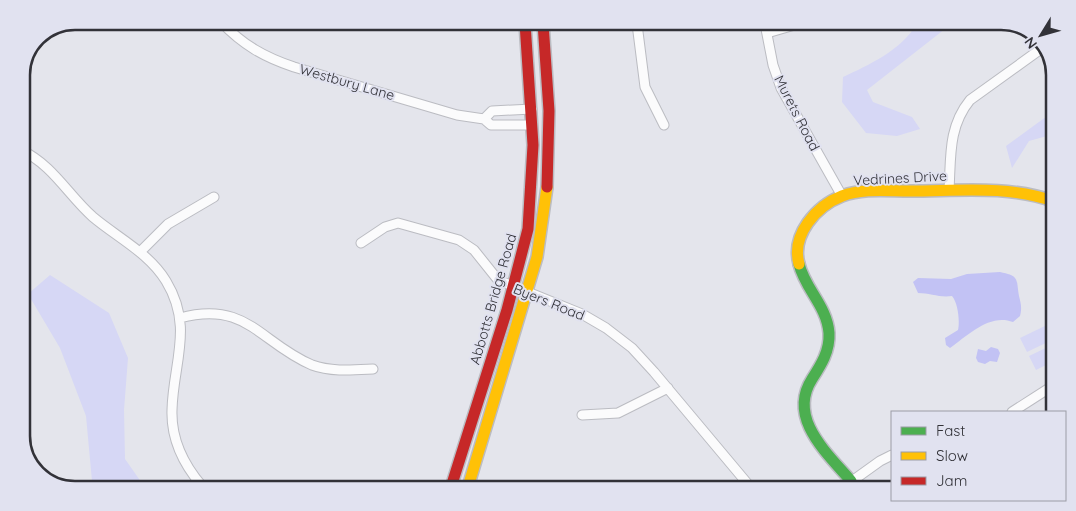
<svg xmlns="http://www.w3.org/2000/svg" width="1076" height="511" font-family="Quicksand,sans-serif">
<style>
.green{fill:#d6d7f5}
.water{fill:#c2c2f4}
.lines{fill:none;stroke-linecap:round;stroke-linejoin:round}
.street-casing{stroke:#bbbcc2;stroke-width:11}
.fast-casing{stroke:#bbbcc2;stroke-width:14}
.slow-casing{stroke:#bbbcc2;stroke-width:14}
.jam-casing{stroke:#bbbcc2;stroke-width:14}
.street{stroke:#fbfbfc;stroke-width:9}
.fast{stroke:#4caf50;stroke-width:11}
.slow{stroke:#ffc107;stroke-width:11}
.jam{stroke:#c62828;stroke-width:11}
.labels{text-anchor:middle;stroke-width:4;stroke-linejoin:round;paint-order:stroke}
.street-label{font-size:14px;fill:#323238;stroke:#e1e2f0}
.rim{fill:none;stroke:#323238;stroke-width:2.5}
</style>
<rect width="100%" height="100%" fill="#e4e5ec"/>
<path class="green" d="M916,25h34l-83,65 6,12 39,15 8,12 -23,7 -31,-3 -24,-31 1,-25c26,-12 58,-27 73,-52z
M1054,111v23l-25,7 -17,27 -6,-22z
M50,275l59,38 19,45 -4,52 1,49 19,27h-50l-2,-5 -6,-65 -26,-68 -32,-54z
M1049,324l3,6v10l-25,12 -7,-14z
M1052,345v17l-16,8 -7,-14z"/>
<path class="water" d="M1000,272c20,4 16,7 19,24 2,8 3,12 1,20l-7,6c-23,-9 -45,13 -63,26l-4,-3 -1,-7 13,-8c2,-9 0,-27 -6,-34 -12,2 -22,-3 -34,-3l-5,-11 5,-4 33,1 16,-5z
M991,347l7,2 2,4 -3,9 -7,-1 -5,3 -7,-2 -2,-4 2,-9 8,2z"/>
<g class="lines">
<defs>
<path id="street" d="M141,22h32
M221,22c22,23 43,35 73,45l163,48 27,4 7,6h41
M637,24l8,63 19,38
M765,24l8,41 8,23 61,108
M767,33l31,-9
M484,119l8,-8 40,-2
M21,150c32,15 47,45 72,67 25,21 56,36 73,64 28,46 7,82 6,129 -1,29 12,55 30,76
M949,190c2,-33 -1,-63 21,-90l75,-54
M361,243l24,-16 13,-4 61,17 15,10 24,30 84,34 24,14 26,20 22,24 98,117
M140,252l28,-28 46,-27
M180,318c67,-18 80,25 132,47 19,7 41,5 61,4
M21,380l4,22 1,50
M1012,412l39,-25
M582,415l36,-2 50,-25
M841,489l39,-28 12,-6"/>
<path id="fast" d="M799,264c6,25 28,42 30,69 1,18 -8,32 -17,46 -25,39 15,74 39,102"/>
<path id="slow" d="M799,264c-8,-29 17,-58 43,-68 21,-8 45,-5 68,-5 48,0 97,-6 143,10
M468,487l69,-230 10,-70"/>
<path id="jam" d="M543,23l6,88 -2,76
M451,487l56,-177 21,-81 5,-84 -8,-122"/>
</defs>
<use href="#street" class="street-casing"/>
<use href="#fast" class="fast-casing"/>
<use href="#slow" class="slow-casing"/>
<use href="#jam" class="jam-casing"/>
<use href="#street" class="street"/>
<use href="#fast" class="fast"/>
<use href="#slow" class="slow"/>
<use href="#jam" class="jam"/>
</g>
<g class="labels">
<g class="street-label">
<text transform="translate(347 82) rotate(16)" y="5">Westbury Lane</text>
<text transform="translate(797 113) rotate(63)" y="5">Murets Road</text>
<text transform="translate(900 178) rotate(-3)" y="5">Vedrines Drive</text>
<text transform="translate(493 299) rotate(-74)" y="5">Abbotts Bridge Road</text>
<text transform="translate(549 302) rotate(22)" y="5">Byers Road</text>
</g>
</g>
<path d="M0 0H1076V511H0ZM75 30H1001A45 45 0 0 1 1046 75V436A45 45 0 0 1 1001 481H75A45 45 0 0 1 30 436V75A45 45 0 0 1 75 30Z" fill="#e1e2f0" fill-rule="evenodd"/>
<path class="rim" d="M75 30H1001A45 45 0 0 1 1046 75V436A45 45 0 0 1 1001 481H75A45 45 0 0 1 30 436V75A45 45 0 0 1 75 30Z"/>
<rect x="891" y="411" width="175" height="90" fill="#e1e2f0" stroke="#9b9ca6"/>
<rect x="901" y="427" width="25" height="8" fill="#4caf50" stroke="#9b9ca6"/>
<text x="936" y="436" font-size="15" fill="#323238">Fast</text>
<rect x="901" y="452" width="25" height="8" fill="#ffc107" stroke="#9b9ca6"/>
<text x="936" y="461" font-size="15" fill="#323238">Slow</text>
<rect x="901" y="477" width="25" height="8" fill="#c62828" stroke="#9b9ca6"/>
<text x="936" y="486" font-size="15" fill="#323238">Jam</text>
<g transform="translate(1041 35) rotate(233)" stroke="#e1e2f0" stroke-width="4" paint-order="stroke">
<path d="M0-4L9 19L0 12L-9 19Z" fill="#323238"/>
<text y="-8" font-size="14" font-weight="bold" text-anchor="middle" fill="#323238">N</text>
</g>
</svg>
